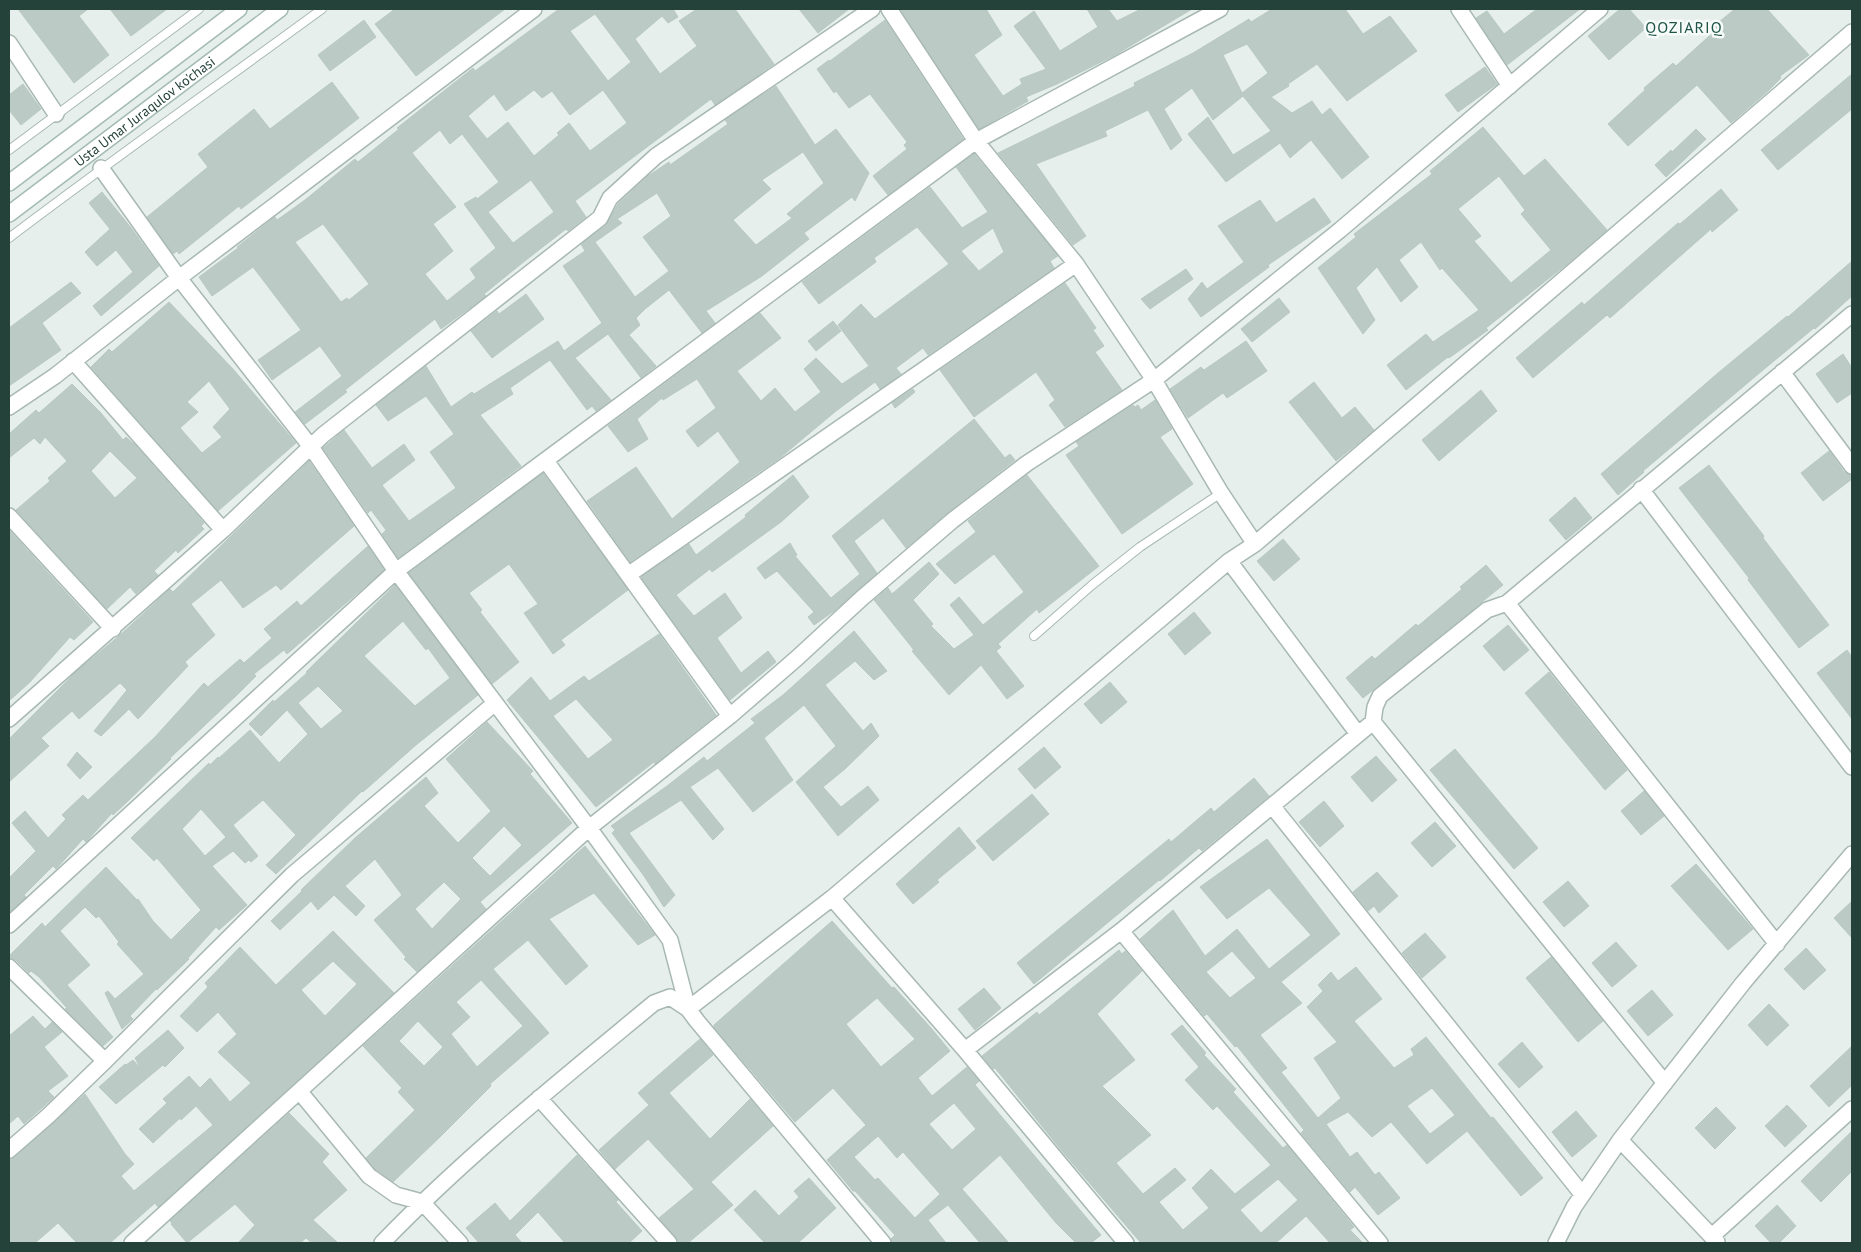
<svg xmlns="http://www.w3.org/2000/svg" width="1861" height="1252" font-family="'PT Sans',sans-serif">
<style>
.building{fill:#bbcac4;stroke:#b8c9c2;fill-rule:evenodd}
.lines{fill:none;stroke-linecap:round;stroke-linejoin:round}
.lane-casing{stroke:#a8b8b2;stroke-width:10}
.street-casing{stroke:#a8b8b2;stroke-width:18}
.secondary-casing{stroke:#a4bbb3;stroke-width:18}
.lane{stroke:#fff;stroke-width:8}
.street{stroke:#fff;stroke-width:15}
.secondary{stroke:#fff;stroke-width:15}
.labels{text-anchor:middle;stroke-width:5;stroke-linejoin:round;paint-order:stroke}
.street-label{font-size:14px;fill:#24423a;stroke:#f7fbf9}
.quarter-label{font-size:16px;letter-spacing:1px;fill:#1f5548;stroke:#f7fbf9}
</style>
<rect width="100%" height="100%" fill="#e6efeb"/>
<path class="building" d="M18,9h70l-9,7 30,39 -35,28z
M110,9h57l-36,27z
M395,9h110l-89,67 -41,-52z
M559,9h114l5,8 -10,6 -6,-7 -27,23 25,35 37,-28 -18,-25 18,-12h38l39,55 -59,41 -4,-6 -136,102 11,16 -18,14 -2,-2 -40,31 -42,34 2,2 -45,33 -6,-10 -90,71 2,2 -42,32 -10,-12 47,-36 -22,-30 -48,34 -14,-20 43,-30 -48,-63 -41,29 -13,-19 39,-29 -1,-1 38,-30 2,3 28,-20 50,-41 3,3 41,-33 -2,-1 76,-60 2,3zM595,14l36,48 -23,19 -38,-50zM534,90l8,8 10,-7 18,24 33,-25 24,33 -37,28 -21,-28 -12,10 2,2 -25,21 -26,-34 -21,17 -19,-23 26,-22 12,17zM440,130l10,14 12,-10 37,48 -22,17 -1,-2 -12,7 32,44 -26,21 6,9 -29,23 -22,-27 28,-23 -20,-27 23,-17 -44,-54zM531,180l23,32 -41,31 -25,-31zM323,224l46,60 -20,16 -2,-2 -6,4 -46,-60z
M799,9h50l-31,24z
M904,9h82l16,26 -28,20 29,41 19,-12 -2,-5 26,-10 -32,-43 20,-15 26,40 38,-24 -11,-18h21l9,12 24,-12h51l-77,46 -58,29 -31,13 2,4 -49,28 -78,-118z
M1272,9h73l18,25 27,-18 27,35 -70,50 -30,-37 -29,20 1,2 -18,11 21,16 20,-12 10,14 8,-7 39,49 -27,22 -31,-39 -21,18 -10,-15 -54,39 -38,-48 20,-17 25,38 38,-24 -28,-35 -30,24 -21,-32 -28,21 18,31 -11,10 -23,-40 -43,21 2,5 -71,28 50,72 -13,9 -75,-92 137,-67 -1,-3 59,-30 56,-34 2,3zM1247,44l21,29 -26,20 -19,-38z
M1537,9h43l-73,56 -31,-47 11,-7 17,23z
M1620,9h9l17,19 -37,32 -21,-24z
M1735,9h32l42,46 -29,21 1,2 -13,13 -37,32 -34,-38 -69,61 -20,-22 37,-34 -1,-2 29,-25 3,3 41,-37 -3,-3z
M364,20l12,17 -46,34 -12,-16z
M885,20l78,119 -75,56 -15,-19 34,-27 -3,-4 3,-3 -37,-48 -21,14 -13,-17 -2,2 -17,-24 12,-9 1,1z
M1485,67l12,17 -39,28 -13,-17z
M1852,74v35l-74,61 -17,-20z
M332,82l27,36 -118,91 -2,-3 -60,48 -2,-3 -4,3 -26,-37 61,-50 -10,-13 56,-45 16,20z
M23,84l18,25 -20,16 -12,-15v-15z
M776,86l39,59 21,-16 33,44 -14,28 -3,-4 -48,36 5,6 -47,37 -56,35 9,12 -13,10 -33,-43 -24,19 -9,9 4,7 -11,10 27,31 -15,12 -33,-44 -33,24 36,42 -15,11 -4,-5 -5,4 -37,-50 -40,28 3,6 -33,21 41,51 -123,92 -16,-24 4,-4 -15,-20 -3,3 -45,-65 21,-18 28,38 32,-24 11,16 -33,25 27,36 47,-33 -26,-36 24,-18 -28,-38 -38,25 -12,-16 50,-39 25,41 21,-15 2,2 84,-53 6,10 38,-28 -39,-57 22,-15 -4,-7 25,-19 12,-21 30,-28 21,-14 1,3 58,-41 -3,-4zM803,152l21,31 -37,31 5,4 -36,27 -23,-25 38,-31 -9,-9zM657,193l14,23 -28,21 26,34 -34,26 -40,-55 27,-19 -5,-4z
M1483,127l41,49 21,-17 62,71 -40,34 -81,64 2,2 -39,28 -1,-1 -42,33 -19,-25 39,-31 7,8 46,-32 -37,-42 -2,2 -19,-28 -22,18 19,27 -17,15 -24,-35 -21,21 19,32 -12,14 -45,-66 38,-31 -2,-3 78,-60 -2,-3zM1499,176l26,34 -4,4 30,36 -40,33 -37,-42 7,-5 -23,-27z
M1696,129l10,10 -40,38 -11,-12 16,-15 1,2z
M974,154l84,102 -8,5 4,7 -126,87 -5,-7 -27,20 5,6 -21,15 -5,-7 -39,29 -55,46 -151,105 -43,-61 49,-34 36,52 68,-57 -22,-31 -20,16 -12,-16 30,-23 -19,-29 -34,21 -1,-2 -25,21 11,20 -20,13 -20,-26 152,-113 21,25 -44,33 24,30 14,-13 20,24 26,-20 -17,-23 12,-11 26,26 27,-18 -31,-41 23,-21 14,15 74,-55 -32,-37 -43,31 2,4 -57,42 -17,-22 128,-95 32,41 26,-16 -32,-45zM993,228l11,24 -25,19 -18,-20z
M1721,189l17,21 -26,22 -1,-3 -101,89 -3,-3 -74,63 -17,-20 66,-56 2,3 94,-82 2,1z
M102,192l30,37 27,37 -58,50 -8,-10 40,-34 -17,-22 -19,16 -12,-14 25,-23 -21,-26z
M1314,198l17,24 -63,43 1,2 -68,50 -13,-18 14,-17 5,7 37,-27 -26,-36 42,-26 16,23z
M1852,261v35l-37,33 -1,-1 -51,42 -120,101 1,1 -26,23 -17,-21 117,-101 69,-57 1,1z
M1186,269l7,10 -43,30 -9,-10z
M71,282l10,11 -39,30 19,27 -52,36v-58z
M1065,283l31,45 -3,2 11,16 -9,6 27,38 -57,37 -16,-22 6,-5 -19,-28 -62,45 -34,-47z
M526,294l18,25 -52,39 -21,-27 26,-20 2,3z
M1279,298l11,14 -38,30 -11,-13z
M169,302l64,67 63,74 -78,68 -127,-144 18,-18 3,3zM209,381l21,28 -17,18 9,10 -20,16 -22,-25 18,-16 -11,-10z
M833,321l8,10 -25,20 -8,-10z
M1246,341l21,30 -40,27 -4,-5 -35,25 -18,-29 31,-22 3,3z
M1843,354l9,14v25l-15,10 -21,-29z
M1314,382l28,36 13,-11 19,23 -38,31 -47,-59z
M72,384l29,29 22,27 3,-3 9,8 69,78 -3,3 3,3 -26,24 -2,-3 -22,21 4,4 -22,19 -6,-7 -23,22 -91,-99 34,-29 -2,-3 19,-17 -22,-24 -5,7 -6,-6 -25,20v-24l27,-24 3,3zM110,451l27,27 -22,20 -24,-27z
M913,389l2,3 -20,16 -3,-5z
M1481,390l16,21 -58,50 -17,-21z
M1155,400l17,29 -12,8 33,47 -71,50 -56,-79 13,-9 -3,-4 57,-37 2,2 3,-2 3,5z
M974,419l31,39 5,-4 5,6 -68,53 -41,35 -23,-30 -29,23 23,32 -43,38 -20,14 -6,-8 6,-5 -37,-41 -12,8 -8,-11 33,-25 7,12 -2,1 36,42 29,-24 -28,-38z
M1829,451l15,21 6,3 2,4 -29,22 -22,-28z
M309,461l45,65 -73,64 -5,-5 -33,23 -22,-28 -30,24 24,31 -30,27 3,4 -50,53 -9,-10 -28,27 -7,-5 33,-41 -7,-7 -41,36 -7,-8 -31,27 8,8 -40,36v-43l69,-69 41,-34 51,-47 3,3z
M1709,465l55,71 -1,2 66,87 -30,23 -51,-68 1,-2 -70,-90z
M543,473l85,117 -67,50 4,5 -12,9 -29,-41 14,-9 -29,-40 -40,29 13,17 -2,2 39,50 -27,22 -83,-111z
M793,475l16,22 -28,25 -69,50 -2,-3 -34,26 18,21 31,-23 17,25 -25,20 24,35 27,-22 8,11 -46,38 -89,-123 48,-33 7,11 50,-38 -1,-2z
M1027,475l72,91 -60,47 -2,-4 -39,35 3,3 -5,4 28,35 -17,13 -26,-34 -32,30 -37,-44 2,-1 -40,-50 14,-12 4,6 37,-32 10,12 -26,26 20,24 -2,2 23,23 20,-14 -24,-30 9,-8 24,28 41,-33 -30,-38 -39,30 -19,-20 40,-32 -8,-11z
M1575,497l17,21 -26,22 -17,-20z
M9,530l84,92 -19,18 -4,-3 -40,45 -21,19z
M1283,539l17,20 -26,22 -17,-20z
M368,546l16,24 -97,84 -3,-4 -30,24 2,2 -18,18 -68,64 1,1 -43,42 -15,14 -1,-2 -26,29 -3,-3 -27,30 -3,-3 -29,29 2,2 -17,16v-35l27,-27 -24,-28 13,-12 23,27 18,-19 -4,-4 21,-20 5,5 67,-63 49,-54 4,4 2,-2 30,-26 4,4 28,-25 -8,-9 33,-28 4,5z
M1486,565l17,20 -140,113 -17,-20 26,-22 3,3 41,-35 2,2 44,-37 -2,-2z
M395,585l83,110 -62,50 -53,47 -1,-1 -86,83 -10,-9 30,-30 -33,-35 -30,25 25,31 -7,6 -2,-2 -4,3 -12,-12 -21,15 35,39 -28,25 -3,-3 -28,31 1,1 -32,31 -1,-1 -26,27 3,3 -11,10 -17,-36 3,-2 7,8 29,-25 -27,-30 2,-2 -20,-26 -3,2 -11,-11 -25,24 30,34 -23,20 46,52 -10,9 -38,-37 2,-1 -28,-31 -8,-6 -2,2 -13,-13 -7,-2v-2l33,-33 3,4 61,-60 31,33 1,-1 15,22 18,19 30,-30 -44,-52 -3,3 -23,-23 78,-75 1,2 8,-8 1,1 31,-28 29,33 29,-29 -21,-24 -26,26 -12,-12 24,-24 1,2 33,-29 -1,-1zM403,621l23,29 2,-2 22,30 -35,28 -51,-50zM318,686l25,25 -22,18 -23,-26zM201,809l25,28 -21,19 -23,-27z
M1194,612l17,21 -26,22 -17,-21z
M1508,625l21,25 -25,21 -21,-25z
M854,631l33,40 -13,9 -19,-19 -30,24 38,46 8,-8 8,13 -34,33 -22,18 18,20 27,-21 11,14 -41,36 -42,-54 40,-36 -32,-41 -40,33 29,42 -40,32 -35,-44 -28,19 34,42 -11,11 -32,-40 -52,33 46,62 -11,12 -20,-31 -32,-43 3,-3 -4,-4 56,-40 37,-29 3,4 48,-38 -4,-4 32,-24z
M659,634l57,81 -59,47 -2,2 -1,-2 -58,45 -89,-107 24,-23 19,24 34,-25 5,5zM576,699l37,41 -25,19 -35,-43z
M1847,650l5,7v62l-35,-46z
M1549,672l78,98 -22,20 -80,-97z
M1110,682l17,20 -26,22 -17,-20z
M487,722l46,49 -3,3 42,49 -92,79 6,7 -69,63 -13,-13 2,-2 -32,-37 28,-25 -27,-36 -30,27 20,20 -9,10 -22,-21 -16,15 -7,-9 -31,29 -9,-9 31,-30 -1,-1 54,-52 71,-61 12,16 -14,13 34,37 33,-32 -45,-52zM504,826l18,19 -32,31 -18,-18zM444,882l17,17 -29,30 -17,-20z
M1044,747l17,20 -26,22 -17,-20z
M1455,749l83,99 -24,21 -84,-99z
M77,752l15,15 -12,12 -13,-14z
M1376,756l21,24 -25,22 -21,-25z
M1254,778l15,18 -67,55 -3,-3 -39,33 -1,-1 -125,104 -17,-21 152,-124 2,3 40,-34 3,4z
M1644,791l20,25 -23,19 -20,-24z
M1032,794l17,20 -56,47 -17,-20z
M1324,801l20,25 -24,21 -21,-25z
M1435,822l21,24 -24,21 -21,-24z
M959,827l17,21 -39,32 2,2 -26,22 -17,-20z
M1267,839l73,95 -59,48 21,21 -42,32 27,33 -6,4 37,46 23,-20 -27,-40 23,-16 -30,-35 16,-16 -5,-6 13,-13 7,9 18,-14 26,32 -28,22 40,47 20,-13 -3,-6 15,-12 65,81 2,-1 50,61 -22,18 -54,-65 -40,33 -36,-42 -19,15 -24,-25 -22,12 24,33 7,-5 18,23 4,-3 21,26 -22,17 -23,-28 -5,5 -49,-59 3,-3 -67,-84 -2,1 -28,-33 -3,2 -64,-77 33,-29 32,46 32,-27 32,40 42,-34 -42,-47 -42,31 -27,-32zM1232,951l24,27 -26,20 -24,-26zM1432,1088l23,27 -25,19 -23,-28z
M585,846l70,89 -17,10 -44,-52 -45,26 39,47 -22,19 -38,-45 -35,29 56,64 -59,51 1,2 -50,50 -48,46 -18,-13 -9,-11 49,-48 -17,-18 4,-4 -39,-42zM481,980l42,46 -46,41 -26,-33 19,-17 -14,-15zM418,1021l25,26 -19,19 -25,-25z
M1696,864l57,65 -25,21 -57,-64z
M1377,872l21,24 -19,17 -5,-7 -6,5 -15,-19z
M1568,881l21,25 -25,21 -21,-25z
M1852,901v37l-18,-20z
M832,921l60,67 2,-1 37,41 19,23 -32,27 14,18 35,-29 12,14 -4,4 126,150 -10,8h-15l-20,-20 -56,-68 -38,34 47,54h-29l-32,-38 -20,15 18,23h-54l-1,-4 4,-4 -40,-44h-2l-26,-31 39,-35 -33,-37 -38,34 -81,-95v-2zM877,998l38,41 -34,28 -35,-43zM954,1103l22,26 -24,21 -23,-26zM878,1136l19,22 6,-6 37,42 -25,24 -37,-40 -3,2 -21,-23z
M333,931l61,62 -236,214 -3,-4 -45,40h-33l-19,-20 -23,20h-26v-83l6,-3 70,-63 40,60 9,10 -13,12 13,15 79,-66 -17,-19 -15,14 -1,-2 -27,25 -14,-14 28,-26 -4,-4 26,-23 11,12 10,-10 20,24 21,-19 -33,-31 19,-18 -19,-22 -21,20 -17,-16 28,-29 -3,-4 35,-36 36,38zM333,961l24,23 -32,32 -24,-26z
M1425,933l21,24 -24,21 -20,-25z
M1616,942l21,24 -25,21 -20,-24z
M1806,948l20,22 -22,20 -20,-21z
M1119,950l3,4 3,-3 17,20 -45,43 38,46 -33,26 49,49 -35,28 27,31 32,-26 11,12 -27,22 24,28 26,-22 -17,-20 19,-19 24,25 36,-29 -54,-59 -4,4 -28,-30 14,-13 -28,-33 11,-9 24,28 -2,2 32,34 -3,3 50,56 4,-3 67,82 -4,3 13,13h-33l-24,-27 -30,27h-135l-79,-92 -67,-83 -2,1 -11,-13 55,-44 2,3zM1278,1179l20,21 -37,33 -21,-23z
M1551,957l52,64 -25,21 -52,-64z
M984,988l17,20 -26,22 -17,-21z
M1652,990l21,25 -25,21 -21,-25z
M1769,1004l20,21 -22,21 -19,-21z
M33,1016l12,13 7,-7 10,10 -18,15 24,29 -20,15 6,6 -30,27 -6,-8 -9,8v-88z
M168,1030l16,18 -19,19 -2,-2 -47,39 -17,-17 26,-23 1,1 7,-5 8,9 -6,-11z
M700,1039l13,16 -44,38 41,46 40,-40 23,27 -62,56 22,23 -45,38h-8l-21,-25 35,-29 -46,-50 -33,30 -16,-19 50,-45 -11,-12z
M1522,1042l21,25 -24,21 -21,-24z
M1852,1046v39l-23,22 -19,-21z
M1787,1105l20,21 -22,21 -20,-21z
M1716,1107l20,21 -21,21 -20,-21z
M1576,1111l21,25 -25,21 -20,-25z
M289,1113l40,41 -7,8 25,28 -34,30 25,23h-26l-6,-5 -6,5h-62l17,-18 -20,-21 -48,39 -16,-19 1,-1 -2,-2z
M1852,1131v40l-31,31 -20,-21z
M577,1155l41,45 -2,2 26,29 -13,12h-64l-27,-31 -23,23 7,8h-43l-13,-15 29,-25 15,18z
M809,1178l27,30 -38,35h-33l-31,-33 21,-20 24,26 20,-19 -5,-6z
M1777,1205l19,21 -17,17h-8l-16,-17z"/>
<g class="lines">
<defs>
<path id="lane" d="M9,150l190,-141
M9,238c103,-78 209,-153 313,-229
M1034,636l58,-51 48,-38 81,-54"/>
<path id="street" d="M889,9l87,132 100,123 78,116 67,113 34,51
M1459,9l51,77
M9,43l47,71
M101,168l78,110 132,169 85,124 193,257 81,112 18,69 9,12 186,222
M73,361l150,169
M1782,372l70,94
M9,407l46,-31 124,-98 355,-269
M546,461l184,255
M1641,489l211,278
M9,516l104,113
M1229,561l129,173
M628,575l448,-311
M1507,603l270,341
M9,719l214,-189 100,-95 277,-217 10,-20 46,-42 216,-147
M1373,722l292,361
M1273,807l309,387
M832,898l133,152 161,193
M9,925l387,-354 580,-430 244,-132
M1121,931l259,312
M9,967l96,94
M965,1050l156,-119 252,-209 2,-15 5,-11 107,-86 20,-7 345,-289
M300,1092l69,84 27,19 26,7 38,41
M539,1098l130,145
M1620,1140l97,102
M9,1150l39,-34 57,-55 187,-186 203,-172
M1712,1236l140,-127
M132,1243l457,-415 141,-112 67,-58 65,-60 91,-78 73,-56 128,-84 186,-150 260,-221
M382,1243c84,-87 179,-163 272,-240l16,-6 18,12 144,-111 397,-337 26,-17 597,-512
M1556,1243l18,-36 46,-67 123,-157 109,-129"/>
<g id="secondary">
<path d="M9,183l230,-174"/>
<path id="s1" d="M9,214l271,-205"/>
</g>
</defs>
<use href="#lane" class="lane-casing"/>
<use href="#street" class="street-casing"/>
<use href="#secondary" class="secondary-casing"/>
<use href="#lane" class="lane"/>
<use href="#street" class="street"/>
<use href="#secondary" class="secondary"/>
</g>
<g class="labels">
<g class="street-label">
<text dy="5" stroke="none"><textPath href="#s1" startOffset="170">Usta Umar Juraqulov ko'chasi</textPath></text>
</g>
<g class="quarter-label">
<text x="1684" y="33">QOZIARIQ</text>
</g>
</g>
<rect width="1861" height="1252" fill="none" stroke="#24423a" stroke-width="20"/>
</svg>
